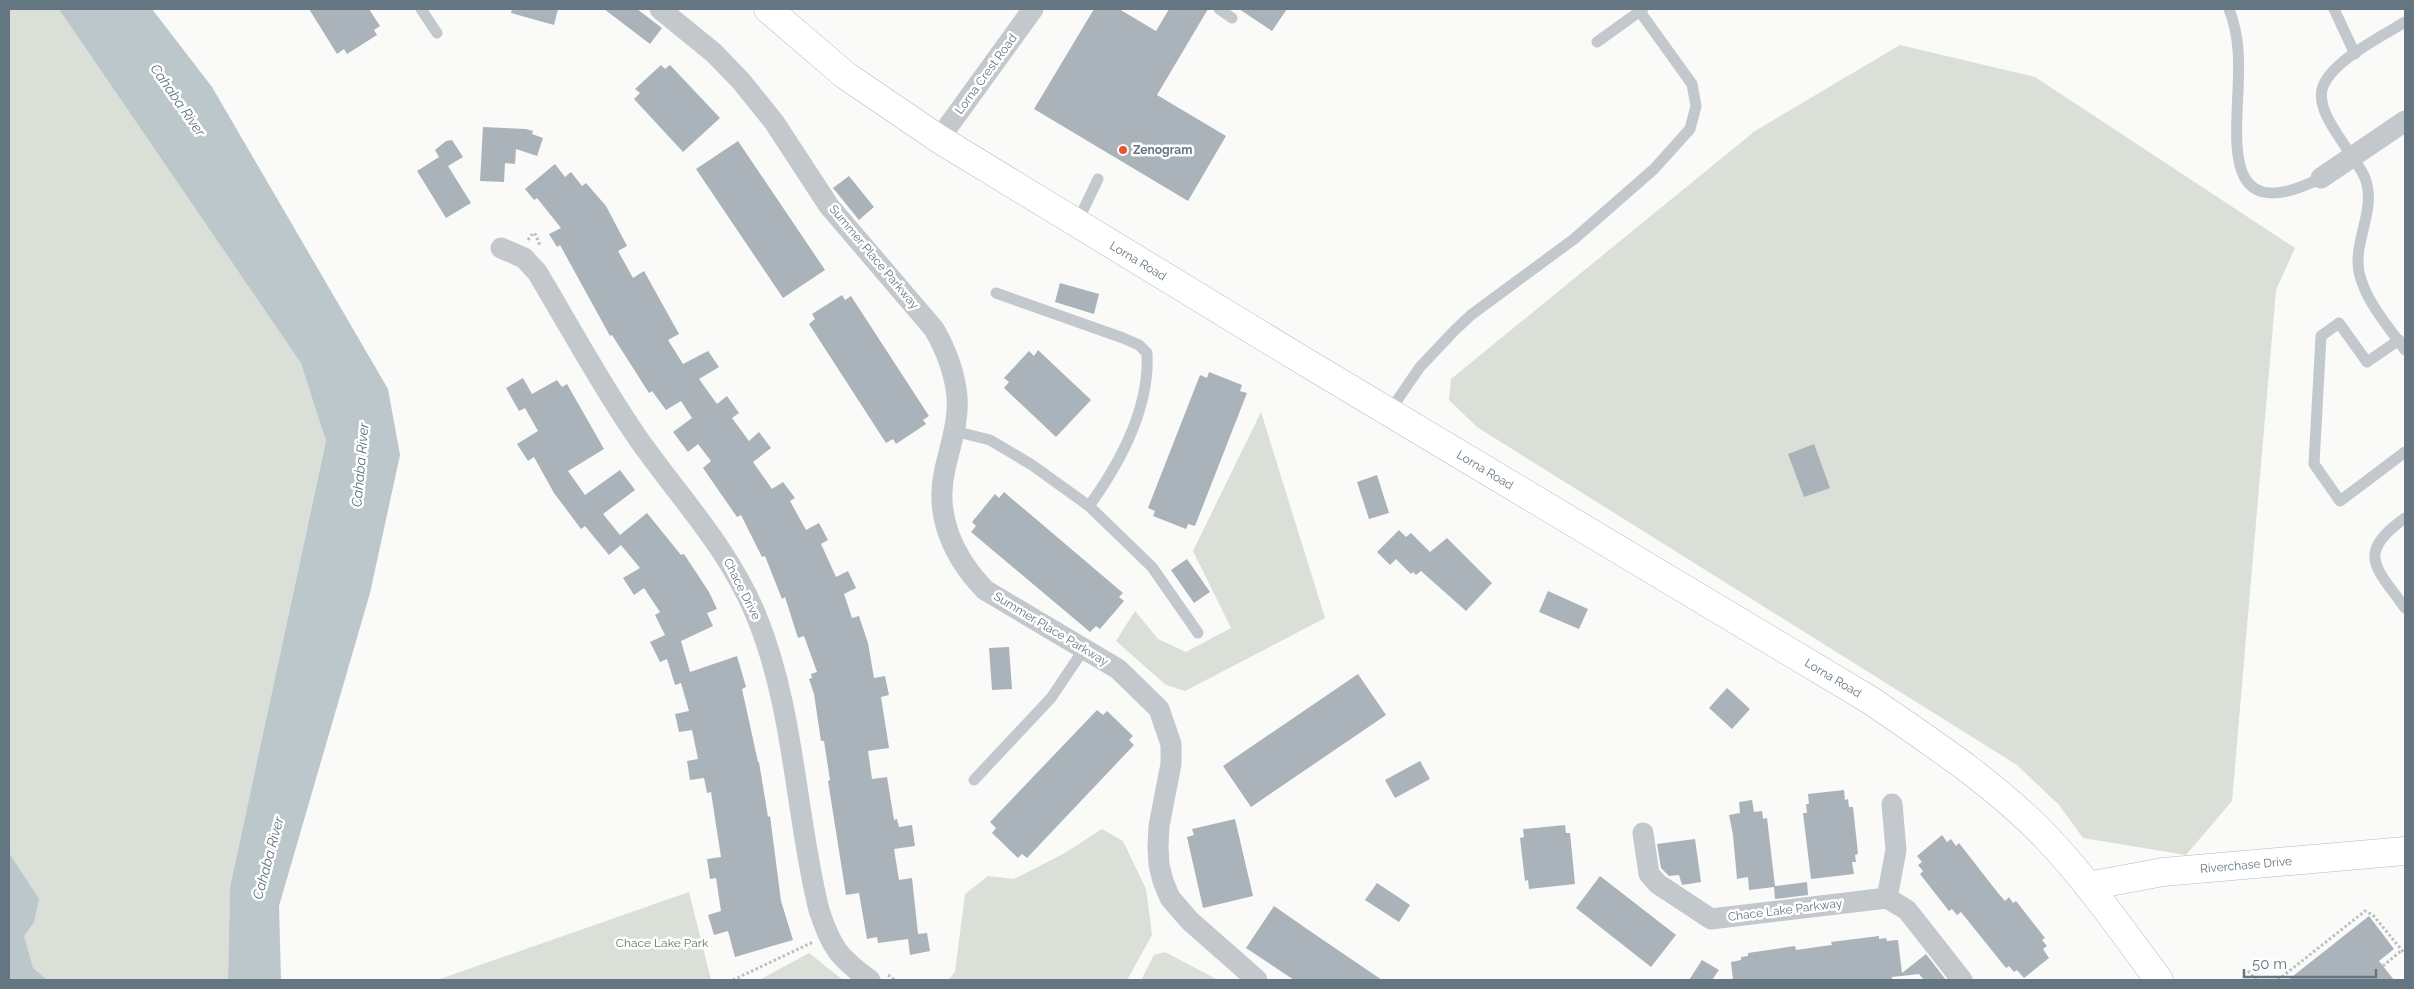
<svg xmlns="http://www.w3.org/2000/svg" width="2414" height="989" font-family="Raleway,sans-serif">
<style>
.green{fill:#dadfd7}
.water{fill:#bbc7cb}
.building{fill:#aab3b9}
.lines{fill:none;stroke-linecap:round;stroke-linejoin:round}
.secondary-casing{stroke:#b3babf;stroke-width:29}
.path{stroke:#bbbfc2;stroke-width:3;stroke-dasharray:2.5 2.5;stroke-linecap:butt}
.lane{stroke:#c3c8cc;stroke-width:11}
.street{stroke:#c3c8cc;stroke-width:21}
.secondary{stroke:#fff;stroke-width:28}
.poi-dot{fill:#e4572e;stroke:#fff;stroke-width:2}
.labels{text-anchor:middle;stroke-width:5;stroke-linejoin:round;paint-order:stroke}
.street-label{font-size:12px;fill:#657683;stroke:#fff}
.poi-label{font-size:12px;font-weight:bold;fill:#657683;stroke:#fff;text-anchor:start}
.park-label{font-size:12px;fill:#687a64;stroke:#fff}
.water-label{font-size:14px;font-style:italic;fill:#60757c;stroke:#fff}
</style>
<rect width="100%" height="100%" fill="#fafaf8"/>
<path class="green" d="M9,9h52l241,354 24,78 -96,446 -2,93h-219z
M1900,45l135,32 260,171 -19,42 -44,511 -46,54 -103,-17 -24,-33 -42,-40 -540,-338 -28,-27 2,-21 304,-248z
M1261,412l64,206 -140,73 -19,-6 -50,-44 19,-30 23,28 28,13 45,-24 -38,-77z
M1102,829l21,12 23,48 6,46 -25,45h-179l7,-8 10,-78 23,-18 26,3 51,-26z
M689,892l22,88h-274z
M1165,952l53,28h-77l13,-25z
M809,953l34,27h-85l3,-1z"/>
<path class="water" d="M59,9h93l60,78 176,302 12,66 -30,138 -91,313 2,74h-53l2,-93 96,-446 -25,-78z
M9,853l30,46 -5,23 -10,14 9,32 14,12h-38z"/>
<path class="building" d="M309,9h60l11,17 -6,4 3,5 -30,19 -3,-5 -7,5z
M512,9h46l-4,16 -43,-12z
M604,9h33l25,19 -12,16z
M1094,9h25l37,22 13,-22h39l-51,86 69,41 -38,65 -154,-92z
M1239,9h48l-15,22z
M661,65l4,4 5,-4 50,53 -37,34 -49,-53 6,-6 -5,-4z
M483,127l43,2 7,2 -1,3 11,4 -6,18 -21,-7 -1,15 -10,-1 -1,19 -24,-1z
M452,140l11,17 -15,9 23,37 -25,15 -29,-47 22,-14 -4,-7 11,-9z
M738,141l87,129 -42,28 -87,-129z
M555,164l10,13 6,-5 11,14 4,-3 20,23 21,40 -9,5 15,27 11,-7 35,63 -11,6 15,24 25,-13 11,16 -20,12 18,25 10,-8 12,17 -7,5 17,23 10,-9 12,16 -18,14 19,27 11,-7 12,16 -5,3 16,29 13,-7 9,17 -7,4 15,33 12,-6 8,17 -12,6 8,24 7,-2 9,27 6,35 11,-2 4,19 -8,2 8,51 -21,3 4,28 15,-2 7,43 3,-1 2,8 13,-2 3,21 -21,3 5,31 13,-2 6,56 9,-1 3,18 -20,4 -2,-16 -30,4 -1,-6 -10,2 -8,-46 -13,2 -18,-114 2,-1 -6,-39h-3l-7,-47 -5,-15 3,-1 -1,-4 6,-2 -13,-36 -6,2 -13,-41 -3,2 -17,-43 -3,1 -21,-42 -4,2 -34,-49 8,-7 -13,-17 -10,8 -15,-20 19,-14 -11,-17 -15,9 -14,-19 -3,2 -37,-58 -2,1 -50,-91 -3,2 -8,-13 12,-6 -24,-30 -3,2 -9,-11z
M849,176l25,31 -15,13 -26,-32z
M1060,283l39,11 -5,20 -39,-12z
M842,295l3,5 6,-4 78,120 -6,4 3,4 -30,20 -3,-5 -7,4 -77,-119 6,-5 -3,-5z
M1038,350l53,50 -35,37 -52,-49 5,-6 -5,-4 25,-27 5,5z
M1209,372l33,13 -2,6 7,2 -52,133 -7,-2 -2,5 -33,-13 2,-5 -7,-3 52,-133 7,3z
M523,378l9,16 25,-14 5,7 5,-3 37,65 -36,22 17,24 35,-25 15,20 -32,24 17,21 27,-22 34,42 3,-1 25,38 8,17 -10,4 6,13 -32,15 9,31 47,-16 9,31 -4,2 16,73h1l9,55 2,-1 11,85 12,39 -58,17 -7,-26 -14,4 -6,-20 13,-4 -5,-33 -6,1 -3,-20 14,-2 -5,-32 -5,-33 -4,1 -3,-15 -14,2 -3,-19 11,-2 -6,-29 -13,2 -4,-18 14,-3 -8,-28 -6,2 -8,-26 -7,3 -10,-20 15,-7 -10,-20 5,-3 -16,-24 -10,7 -11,-17 17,-10 -19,-23 -12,10 -24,-29 -4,3 -27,-36 -20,-36 -6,4 -11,-17 21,-13 -13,-23 -6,3 -13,-23z
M1814,444l16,44 -26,9 -16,-43z
M1377,475l12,38 -20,6 -12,-37z
M1004,492l119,101 -4,4 5,4 -24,28 -4,-3 -6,6 -119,-100 5,-6 -4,-4 23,-28 4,4z
M1399,530l7,7 5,-4 19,19 17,-14 45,45 -26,28 -45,-40 -5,4 -3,-3 -2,2 -15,-15 -6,6 -13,-13z
M1187,559l23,33 -16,11 -23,-33z
M1548,591l40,18 -9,20 -40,-17z
M1009,647l3,42 -20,1 -3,-42z
M1358,674l28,41 -135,92 -28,-41z
M1727,688l23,21 -18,20 -23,-21z
M1097,710l6,5 4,-4 26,25 -4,4 5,5 -107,113 -5,-4 -4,4 -26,-25 4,-5 -6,-6z
M1420,761l10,18 -35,19 -10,-18z
M1844,790l1,10 3,-1 1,8h4l3,28 2,19 -3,1 1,7h-4l2,12 -43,5 -8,-66h4l-1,-9h3l-1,-10z
M1752,800l2,12 8,-1 1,8 4,-1 8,68 32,-4 1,13 -33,4 -1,-12 -25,3 -1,-13 -11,2 -4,-44 -4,-20 11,-2 -1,-11z
M1235,819l18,77 -50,12 -16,-71 7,-2 -2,-6z
M1565,825l1,8h4l5,51 -46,5 -1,-9 -3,1 -5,-43 4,-1 -1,-8z
M1942,835l5,7 4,-3 5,7 3,-3 39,50 7,8 4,-4 4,6 3,-2 29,37 -3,2 5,6 -4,3 6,9 -25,20 -7,-8 -3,2 -5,-6 -3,2 -45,-56 -4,3 -5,-6 -3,2 -29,-37 3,-3 -5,-6 4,-3 -5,-6z
M1695,839l6,43 -19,3 -3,-10 -10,1 -8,-8 -4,-24z
M1600,876l76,59 -25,32 -75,-59z
M1377,883l33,22 -11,17 -34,-22z
M1274,906l33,23 75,51h-88l-48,-32z
M2369,916l25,33 -15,12 15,19h-106z
M1879,936v3l7,-1 1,3 11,-1 4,33 24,-19 20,26h-22l-5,-6 -27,3v3h-159l-2,-18 10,-2v-3l7,-1v-3l47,-7 1,4 28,-4 8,-1 -1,-3z
M1702,960l17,10 -7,10h-23z"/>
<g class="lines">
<defs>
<path id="secondary" d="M768,9l77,66 94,64 363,221 568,340c61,42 124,83 176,137 42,44 77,95 113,143
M2088,886l75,-14 242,-21"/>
</defs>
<use href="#secondary" class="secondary-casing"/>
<path class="path" d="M528,240l5,-7 3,2 4,11
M2383,966l19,-16
M2248,971l8,9
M888,975l7,5
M733,980l80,-38
M2278,980l87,-69 8,4 32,39"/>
<path class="lane" d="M421,9l16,24
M1219,9l13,9
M2229,9c5,13 8,26 9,41 6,63 -32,186 83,128
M2334,9l21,45
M2405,22c-23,14 -69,37 -81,62 -14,27 31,69 41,94 12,32 -12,62 -6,94 6,29 30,55 46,78
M1597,42l46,-33
M1077,223l21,-44
M2399,340l-32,22 -28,-39 -18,13 -7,128 26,37 65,-49
M1389,412l31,-45 35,-37 16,-15 103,-76 80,-70 36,-40 6,-23 -4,-22 -54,-75
M954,431l36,9 42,25 57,41c31,-43 61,-98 58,-153l-8,-8 -16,-7 -127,-45
M1089,506l63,61 46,66
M2405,518c-50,36 -29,49 0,90
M974,780l77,-82 33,-49"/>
<path class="street" d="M660,9l54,44 27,28 33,41 55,84 105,123c12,21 21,44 23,68 2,24 -7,49 -12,72 -11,46 8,88 40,121l133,79 41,40 12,35v20l-12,62 -1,21 1,18 4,16 7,17 20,23 67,59
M939,139l94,-130
M2321,178l84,-57
M501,248l23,10 13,14c33,55 64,113 100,165 42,60 91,110 119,178 39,95 39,198 63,295 12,37 20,48 51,70
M1892,804l4,46 -9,48 20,12 55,70
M1643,833l6,41 9,10 53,35 176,-21"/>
<use href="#secondary" class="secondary"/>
</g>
<circle class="poi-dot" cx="1123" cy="150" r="5"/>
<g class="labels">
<g class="street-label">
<text transform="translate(986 74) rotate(-54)" y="4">Lorna Crest Road</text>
<text transform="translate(874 257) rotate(50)" y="4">Summer Place Parkway</text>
<text transform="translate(1138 261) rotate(31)" y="4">Lorna Road</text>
<text transform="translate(1485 470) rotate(31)" y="4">Lorna Road</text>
<text transform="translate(742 589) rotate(63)" y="4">Chace Drive</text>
<text transform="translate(1051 629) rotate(31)" y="4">Summer Place Parkway</text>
<text transform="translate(1833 678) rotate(31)" y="4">Lorna Road</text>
<text transform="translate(2246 865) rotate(-5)" y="4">Riverchase Drive</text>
<text transform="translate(1785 910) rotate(-7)" y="4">Chace Lake Parkway</text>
</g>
<g class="poi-label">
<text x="1133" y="154">Zenogram</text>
</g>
<g class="park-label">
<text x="662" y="947">Chace Lake Park</text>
</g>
<g class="water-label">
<text transform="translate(178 100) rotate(55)" y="5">Cahaba River</text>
<text transform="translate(360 465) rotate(-85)" y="5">Cahaba River</text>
<text transform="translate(268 858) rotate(-75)" y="5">Cahaba River</text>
</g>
</g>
<rect width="2414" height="989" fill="none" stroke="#657683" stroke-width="20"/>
<path d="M2244 969v8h132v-8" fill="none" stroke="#657683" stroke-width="2.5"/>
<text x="2252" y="969" font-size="15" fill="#657683" stroke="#ffffff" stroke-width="4" paint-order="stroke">50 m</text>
</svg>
